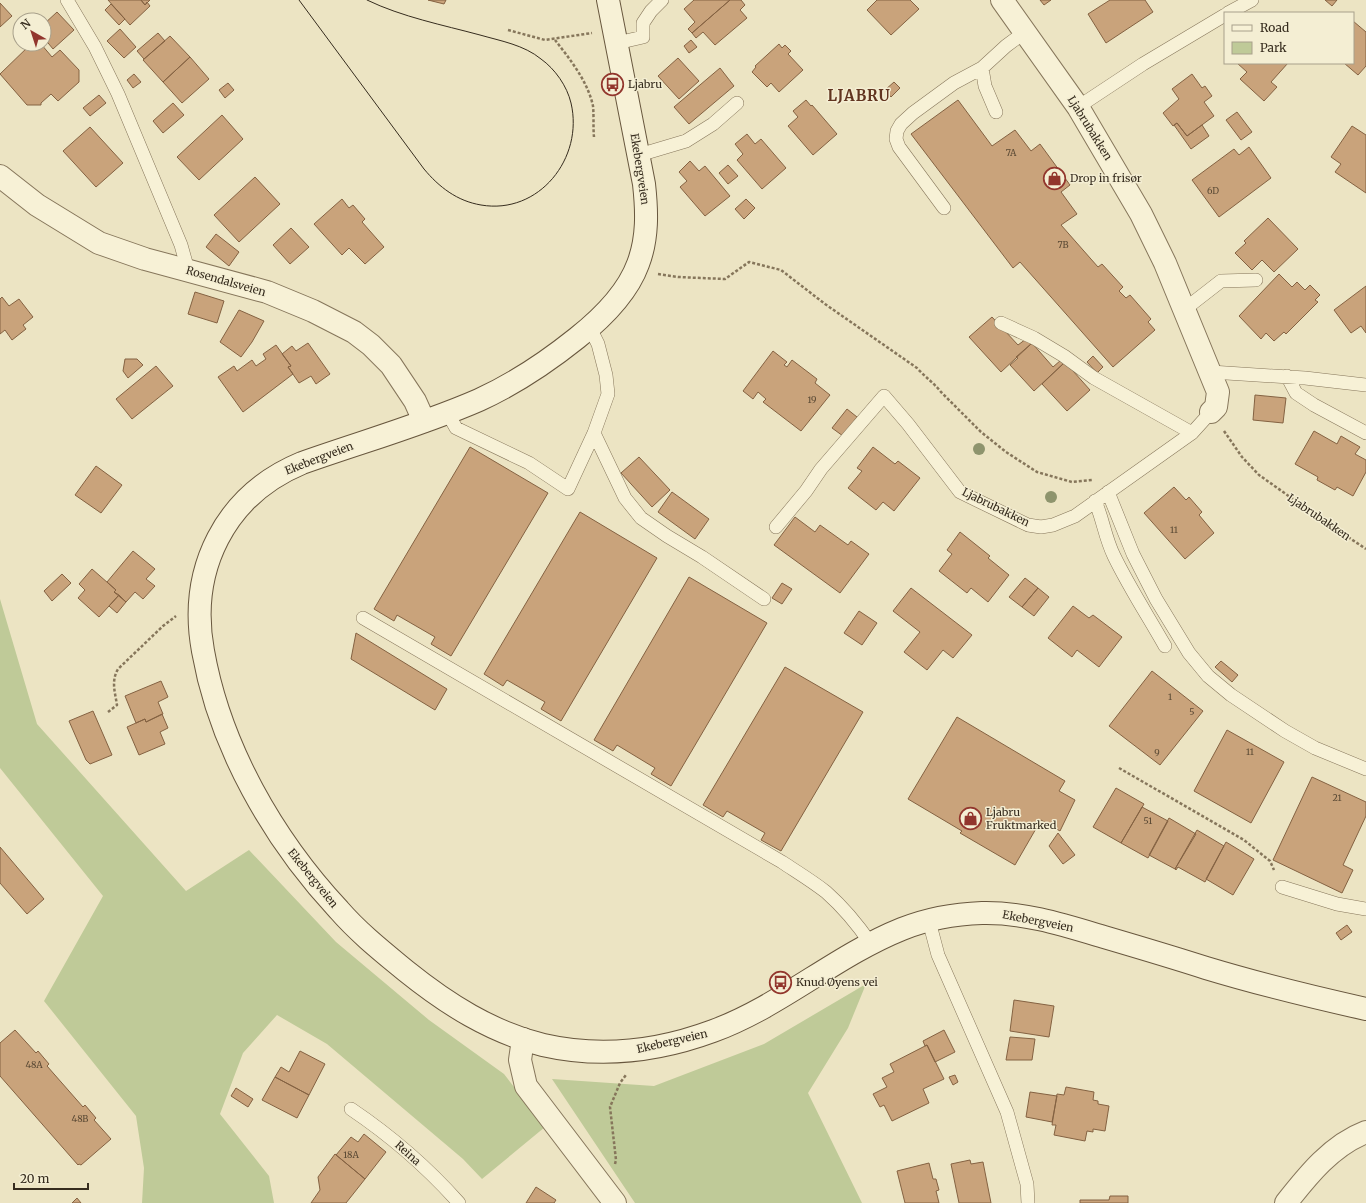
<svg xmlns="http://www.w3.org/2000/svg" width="1366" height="1203" font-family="Merriweather,serif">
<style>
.green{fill:#bfca98}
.building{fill:#c9a37b;stroke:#846242}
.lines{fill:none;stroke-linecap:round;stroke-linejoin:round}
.service-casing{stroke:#86765b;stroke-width:14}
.minor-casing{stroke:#86765b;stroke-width:24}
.tertiary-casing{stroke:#86765b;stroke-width:24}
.secondary-casing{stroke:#68573e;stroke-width:24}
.path{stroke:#86765b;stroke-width:2.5;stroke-dasharray:3 2;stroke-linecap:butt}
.service{stroke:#f7f1d6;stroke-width:13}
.minor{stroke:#f7f1d6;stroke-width:22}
.tertiary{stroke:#f7f1d6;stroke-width:22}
.secondary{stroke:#f7f1d6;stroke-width:22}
.tram{stroke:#362c1e;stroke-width:1}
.tree{fill:#8e946d}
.labels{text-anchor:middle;stroke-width:3;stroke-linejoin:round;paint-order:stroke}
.number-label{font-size:9px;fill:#5b4a35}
.poi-label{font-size:11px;fill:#362c1e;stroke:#f4eed3;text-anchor:start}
.street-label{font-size:11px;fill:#362c1e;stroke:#f4eed3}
.district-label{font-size:15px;font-weight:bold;letter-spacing:1px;fill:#61341f;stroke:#f4eed3}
</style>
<rect width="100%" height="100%" fill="#ece4c3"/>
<path class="green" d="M0,599l37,125 149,167 63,-41 87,92 93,78 75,54 41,53 -63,52 -19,-20 -136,-115 -50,-29 -34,38 -23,61 49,62 5,27h-132l2,-35 -8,-52 -92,-115 59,-105 -103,-128z
M866,984l-18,44 -40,65 54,110h-227l-83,-124 102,7 110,-42z"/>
<path class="building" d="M108,0h33l4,5 2,-3 3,4 -20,19z
M141,0h9l-5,5z
M428,0h18l-2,4z
M694,0h36l-38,33 -4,-4 7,-7 -11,-13z
M730,0h11l4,5 -5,5 7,8 -32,27 -12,-13 -7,6 -4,-5z
M877,0h33l9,9 -28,26 -24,-25z
M1040,0h11l-7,5z
M1110,0h35l8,12 -47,31 -18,-29z
M1325,0h12l-5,6z
M0,3l12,13 -12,11z
M111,4l14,15 -6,6 -14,-15z
M57,12l17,18 -21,19 -9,-11v-14z
M1353,21l13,11v34l-8,9 -14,-12h9z
M120,29l16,18 -12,11 -17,-17z
M158,33l7,8 -21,18 -7,-8z
M170,36l20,21 -27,25 -20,-22z
M691,40l6,7 -8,6 -5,-7z
M31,44h10l11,13 8,-7 19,20v12l-21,19 -7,-7 -10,9v2h-14l-27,-31z
M779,44l3,4 3,-3 6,6 -3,3 15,16 -24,22 -8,-9 -4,4 -15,-15 4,-5 -1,-1z
M190,57l19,22 -27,24 -19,-21z
M678,58l21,23 -20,18 -21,-23z
M1237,63h51l-17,19 6,5 -13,14 -24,-22 7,-7z
M720,68l14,18 -45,38 -15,-17z
M134,74l7,8 -8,6 -6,-8z
M1192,74l10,14 3,-2 7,10 -8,6 10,14 -27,20 -10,-13 -4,3 -10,-13 16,-14 -7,-10z
M894,82l6,6 -9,9 -6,-7z
M228,83l6,7 -9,8 -6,-8z
M99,95l7,8 -16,13 -7,-8z
M806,100l5,6 1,-1 25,29 -24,21 -25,-29 10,-9 -5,-6z
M958,100l34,46 23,-16 16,21 9,-7 30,41 -9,7 16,22 -16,11 37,42 4,-3 21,23 -4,4 7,7 4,-3 21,24 -3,3 7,8 -42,37 -93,-105 -7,6 -102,-134z
M173,103l11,12 -21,18 -10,-12z
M1237,112l15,20 -11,8 -15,-20z
M222,115l21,24 -44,41 -22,-23z
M1177,123l10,13 15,-11 7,11 -18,13 -17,-24z
M1352,126l14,9v58l-31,-21 6,-8 -10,-7z
M90,127l33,36 -27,24 -33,-36z
M747,134l8,10 6,-5 25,29 -24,21 -25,-29 6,-6 -8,-10z
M1249,147l22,31 -52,39 -27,-37 42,-31 5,6z
M690,161l9,10 6,-5 25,30 -25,20 -25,-29 7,-6 -8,-9z
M728,165l10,11 -10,8 -9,-11z
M255,177l25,27 -41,38 -25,-27z
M342,199l7,9 4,-3 12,14 -3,3 22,25 -19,17 -16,-16 -7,7 -28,-31z
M746,199l9,9 -11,11 -9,-10z
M1268,218l30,31 -24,23 -12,-12 -10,10 -17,-17 11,-10 -2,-2z
M291,228l18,19 -19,17 -17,-19z
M216,234l23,18 -10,14 -23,-19z
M1279,274l13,13 5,-5 8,8 5,-5 10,10 -5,5 3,2 -32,32 -2,-2 -10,9 -8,-8 -5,6 -22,-23z
M1366,286v47l-5,-7 -10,7 -17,-23z
M195,292l29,9 -7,22 -29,-9z
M2,297l7,9 10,-7 14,18 -10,8 3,4 -14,11 -7,-10 -5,4v-35z
M239,310l25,11 -12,21 -11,15 -21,-15z
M992,317l26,28 8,-6 5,5 -30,28 -32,-35z
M308,343l22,31 -14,10 -5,-8 -12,7 -11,-16 3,-1 -9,-12 10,-8 4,5z
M1032,343l21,24 8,-7 3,3 -30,28 -24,-26 8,-7 -2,-1z
M276,345l15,21 -3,1 5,7 -50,38 -25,-35 16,-11 3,5 15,-11 4,6 10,-7 -3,-5z
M773,351l14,11 -3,3 3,2 5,-7 25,19 -2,4 15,12 -29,36 -38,-29 3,-3 -8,-7 -5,7 -10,-8z
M1093,356l10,11 -6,6 -10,-11z
M125,359h12l6,6 -15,13 -5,-7z
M1065,362l25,28 -23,21 -25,-27z
M156,366l17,20 -41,33 -16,-20z
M1255,395l31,3 -3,25 -30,-3z
M847,409l10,8 -14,19 -11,-8z
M1314,431l23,13 4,-8 19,11 -5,7 11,6v12l-13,24 -16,-9 -2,3 -18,-10 1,-3 -23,-13z
M470,447l78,46 -97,163 -20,-12 4,-7 -38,-22 -3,6 -20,-12z
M873,447l22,17 3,-3 22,17 -26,33 -11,-9 -7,8 -28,-22 14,-17 -5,-3z
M639,457l31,33 -18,17 -31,-34z
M96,466l26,19 -21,28 -26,-18z
M1174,487l12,13 3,-3 13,15 -3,3 15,18 -29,26 -41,-46z
M672,492l37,27 -14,20 -37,-27z
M580,512l77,46 -96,163 -20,-12 4,-7 -38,-22 -4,6 -19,-12z
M795,517l20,15 5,-7 28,20 3,-4 18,13 -29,39 -66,-48z
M960,532l30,24 -2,2 21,17 -21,27 -17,-14 -4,5 -28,-22 13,-17 -5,-4z
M133,551l22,18 -9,10 9,7 -12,13 -8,-7 -9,10 -12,-10 2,-2 -9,-8z
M92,569l24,21 -2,2 5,3 -20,22 -21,-19 7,-8 -6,-6z
M62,574l9,9 -19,18 -8,-10z
M689,577l78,46 -96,163 -20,-12 4,-6 -38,-23 -4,6 -19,-11z
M1025,578l13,10 -16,19 -13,-10z
M782,583l10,6 -10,15 -10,-6z
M911,588l61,47 -19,23 -10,-8 -16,20 -23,-18 16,-20 -27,-21z
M1038,588l11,9 -15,19 -12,-9z
M119,595l7,7 -9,11 -8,-7z
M1073,606l16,12 4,-3 29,22 -23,30 -22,-17 -5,7 -24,-19z
M859,611l18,12 -15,22 -18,-12z
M356,633l91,56 -12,21 -84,-51z
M1221,661l17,14 -6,7 -17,-15z
M785,667l78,45 -82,139 -20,-11 4,-7 -38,-22 -4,6 -20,-12z
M1152,671l51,40 -43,54 -51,-39z
M161,681l7,16 -10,5 5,12 -17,8 -1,-3 -9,4 -11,-27z
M93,711l19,44 -22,9 -4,-4 -17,-39z
M162,714l6,14 -8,4 5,12 -26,11 -12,-28 18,-8 1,3z
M957,717l108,64 -6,10 16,9 -15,31 -19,-11 -26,45 -55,-32 2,-2 -54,-32z
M1227,730l57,32 -33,61 -57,-32z
M1312,777l54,25v14l-23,49 10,5 -11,23 -69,-33z
M1116,788l28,16 -23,39 -28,-16z
M1142,807l26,14 -20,37 -27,-15z
M1169,818l27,16 -21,35 -26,-14z
M1197,830l27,16 -19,36 -27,-15 -2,3 -1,-1z
M1058,833l17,22 -12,9 -14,-18z
M1226,842l28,17 -21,36 -27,-16z
M0,847l44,52 -17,15 -27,-31z
M1347,925l5,7 -11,8 -5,-7z
M1014,1000l40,6 -5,31 -39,-6z
M15,1030l21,23 2,-2 11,13 -2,2 36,41 2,-2 11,13 -2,2 17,19 -30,26 -2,-1 -1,1 -78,-89v-33z
M944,1030l11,22 -20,10 -8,-17 -2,1 -2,-5z
M1010,1037l25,2 -3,21h-26z
M927,1045l17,34 -21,10 6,14 -37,18 -8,-16 -4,2 -7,-13 14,-7 -5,-9 12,-6 -4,-8z
M300,1051l25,13 -16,31 -34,-18 6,-10 8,5z
M955,1075l3,7 -5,3 -4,-8z
M275,1077l34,18 -12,23 -35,-18z
M1066,1087l28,5 -1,8 5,1v3l11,2 -4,25 -12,-2v3l-6,-1 -2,10 -31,-6 2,-10h-4l5,-31 7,1z
M236,1088l17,11 -5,8 -17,-11z
M1030,1092l27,4 -5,26 -26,-5z
M364,1134l22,18 -21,27 -29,-24 15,-18 7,5z
M335,1154l30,25 -19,24h-35l9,-13 -2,-13z
M970,1160l1,4 12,-2 8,41h-32l-8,-39z
M929,1163l4,16h3l3,11 -3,1 3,12h-34l-8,-32z
M536,1187l20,13 -2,3h-28z
M1110,1196h18v7h-48v-3h29z
M77,1198l4,5h-9z"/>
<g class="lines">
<defs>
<path id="service" d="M67,0l28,47 23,47 63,151 7,25
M1228,13l24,-13
M617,43l26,-6v-14l8,-12 11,-11
M982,68l3,18 11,26
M1078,107l65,-43 82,-49
M639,155l47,-14 27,-17 24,-21
M944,208l-45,-61 -3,-8 1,-8 4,-7 12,-11 41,-30 28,-15 24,-22 19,-14
M1185,309l36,-28 35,-1
M1001,323l33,15 30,18 30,22 98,55
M1211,372l94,6 61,7
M1287,376l9,17 18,12 52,28
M447,412l9,16 73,35 39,26 26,-56 14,-39 -2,-19 -8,-31 -8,-16
M594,433l31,65 16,20 26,18 35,21 62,42
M1108,492l25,62 23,45 33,54 19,23 23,19 54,36 30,17 51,21
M1095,501c8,18 10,37 19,55 15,31 34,60 51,90
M776,527l30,-36 15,-22 63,-73 24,28 52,68 68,33 13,2 12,-2 22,-9 117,-83 19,-21
M363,618l419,244c15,10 30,19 44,30 17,15 32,33 45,52
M1282,887l55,17 29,5
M929,921l9,34 69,157 20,72 1,19
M351,1109c40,27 76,58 108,94"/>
<path id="minor" d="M1002,0l76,107 63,107 24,49 53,129 -2,15 -5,5
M0,176l37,29 62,38 46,16 122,33 46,19 41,21 17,13 20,20 24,36 9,20
M523,1039l-3,21 6,26 89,117"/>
<path id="tertiary" d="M1286,1203c22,-28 46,-58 80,-71"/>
<path id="secondary" d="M608,0l36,184c3,27 4,54 -6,80 -11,30 -37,55 -61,74 -30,24 -63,46 -98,62 -57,25 -118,42 -177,63 -77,32 -114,106 -99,188 17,96 70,188 136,259 20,23 44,42 67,61 41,33 85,61 137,74 57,13 116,6 170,-14 68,-25 122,-75 189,-102 25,-10 53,-15 80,-16 42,-1 82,12 122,24 34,10 68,20 102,31 53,16 106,29 160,41"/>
</defs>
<use href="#service" class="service-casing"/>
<use href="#minor" class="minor-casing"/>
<use href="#tertiary" class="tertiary-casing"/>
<use href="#secondary" class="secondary-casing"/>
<path class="path" d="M508,30l37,10 47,-7
M555,40c15,19 33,42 38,66 1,10 0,21 1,31
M658,274l20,3 47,2 24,-17 32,8 44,34 92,64c8,9 17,15 24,24l40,40 25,20 31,20 35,10 20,-2
M1224,431l18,26 17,18 65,46 42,28
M108,712l9,-7c-2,-13 -6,-24 1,-36l45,-43 13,-10
M1119,768l125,72 26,21 4,9
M615,1164l1,-4 -6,-53 10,-24 6,-8"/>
<use href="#service" class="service"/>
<use href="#minor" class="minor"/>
<use href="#tertiary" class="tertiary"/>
<use href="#secondary" class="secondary"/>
<path class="tram" d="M299,0l125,169c15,18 33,32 57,36 58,10 103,-47 90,-102 -4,-17 -16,-34 -30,-44 -17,-14 -40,-18 -61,-24 -37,-10 -78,-18 -113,-35"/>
</g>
<g class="tree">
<circle cx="979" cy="449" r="6"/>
<circle cx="1051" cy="497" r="6"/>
</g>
<defs>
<symbol id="bus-ring" viewBox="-11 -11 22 22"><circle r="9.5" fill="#f4eed3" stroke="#92362d" stroke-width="1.5"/><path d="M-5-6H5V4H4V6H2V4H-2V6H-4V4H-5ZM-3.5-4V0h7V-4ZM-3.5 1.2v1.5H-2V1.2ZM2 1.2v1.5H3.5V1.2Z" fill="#92362d"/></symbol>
<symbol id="shop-ring" viewBox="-11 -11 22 22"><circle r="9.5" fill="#f4eed3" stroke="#92362d" stroke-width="1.5"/><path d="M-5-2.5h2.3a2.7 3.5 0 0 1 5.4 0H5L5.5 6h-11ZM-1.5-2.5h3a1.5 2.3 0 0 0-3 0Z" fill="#92362d"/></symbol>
</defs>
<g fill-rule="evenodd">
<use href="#bus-ring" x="600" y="72" width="25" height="25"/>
<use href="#shop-ring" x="1042" y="166" width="25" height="25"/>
<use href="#shop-ring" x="958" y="806" width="25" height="25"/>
<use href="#bus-ring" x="768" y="970" width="25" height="25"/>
</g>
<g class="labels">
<g class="number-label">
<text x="1011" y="156">7A</text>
<text x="1213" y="194">6D</text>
<text x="1063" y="248">7B</text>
<text x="812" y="403">19</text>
<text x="1174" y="533">11</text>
<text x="1170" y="700">1</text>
<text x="1192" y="715">5</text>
<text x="1250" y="755">11</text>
<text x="1157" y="756">9</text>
<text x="1337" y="801">21</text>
<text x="1148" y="824">51</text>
<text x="34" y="1068">48A</text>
<text x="80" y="1122">48B</text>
<text x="351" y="1158">18A</text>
</g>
<g class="poi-label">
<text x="628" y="88">Ljabru</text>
<text x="1070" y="182">Drop in frisør</text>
<text x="986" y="816">Ljabru<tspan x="986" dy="13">Fruktmarked</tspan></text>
<text x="796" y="986">Knud Øyens vei</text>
</g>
<g class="street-label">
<text transform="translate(1090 128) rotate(58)" y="4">Ljabrubakken</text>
<text transform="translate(640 169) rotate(81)" y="4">Ekebergveien</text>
<text transform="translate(226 281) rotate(16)" y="4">Rosendalsveien</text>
<text transform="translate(319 458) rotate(-21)" y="4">Ekebergveien</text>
<text transform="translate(996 507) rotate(26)" y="4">Ljabrubakken</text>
<text transform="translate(1319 517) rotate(34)" y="4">Ljabrubakken</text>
<text transform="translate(313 878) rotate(51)" y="4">Ekebergveien</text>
<text transform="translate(1038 921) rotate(11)" y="4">Ekebergveien</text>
<text transform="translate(672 1041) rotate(-13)" y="4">Ekebergveien</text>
<text transform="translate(408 1153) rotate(42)" y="4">Reina</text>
</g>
<g class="district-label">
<text x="859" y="101">LJABRU</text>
</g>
</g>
<rect x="1224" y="12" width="130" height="52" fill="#f4eed3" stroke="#a8a08b"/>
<rect x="1232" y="25" width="20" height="6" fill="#f7f1d6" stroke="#a8a08b"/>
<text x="1260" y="32" font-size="12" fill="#362c1e">Road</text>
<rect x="1232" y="42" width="20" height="12" fill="#bfca98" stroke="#a8a08b"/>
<text x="1260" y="52" font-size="12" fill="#362c1e">Park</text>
<g transform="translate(32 32) rotate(321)"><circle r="19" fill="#f4eed3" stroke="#a8a08b"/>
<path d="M0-3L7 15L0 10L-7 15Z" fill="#92362d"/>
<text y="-6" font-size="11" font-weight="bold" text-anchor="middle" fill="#362c1e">N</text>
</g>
<path d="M14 1183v6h74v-6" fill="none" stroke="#362c1e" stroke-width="2"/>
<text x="20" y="1183" font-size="12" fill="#362c1e" stroke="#f4eed3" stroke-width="3" paint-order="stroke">20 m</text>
</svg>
